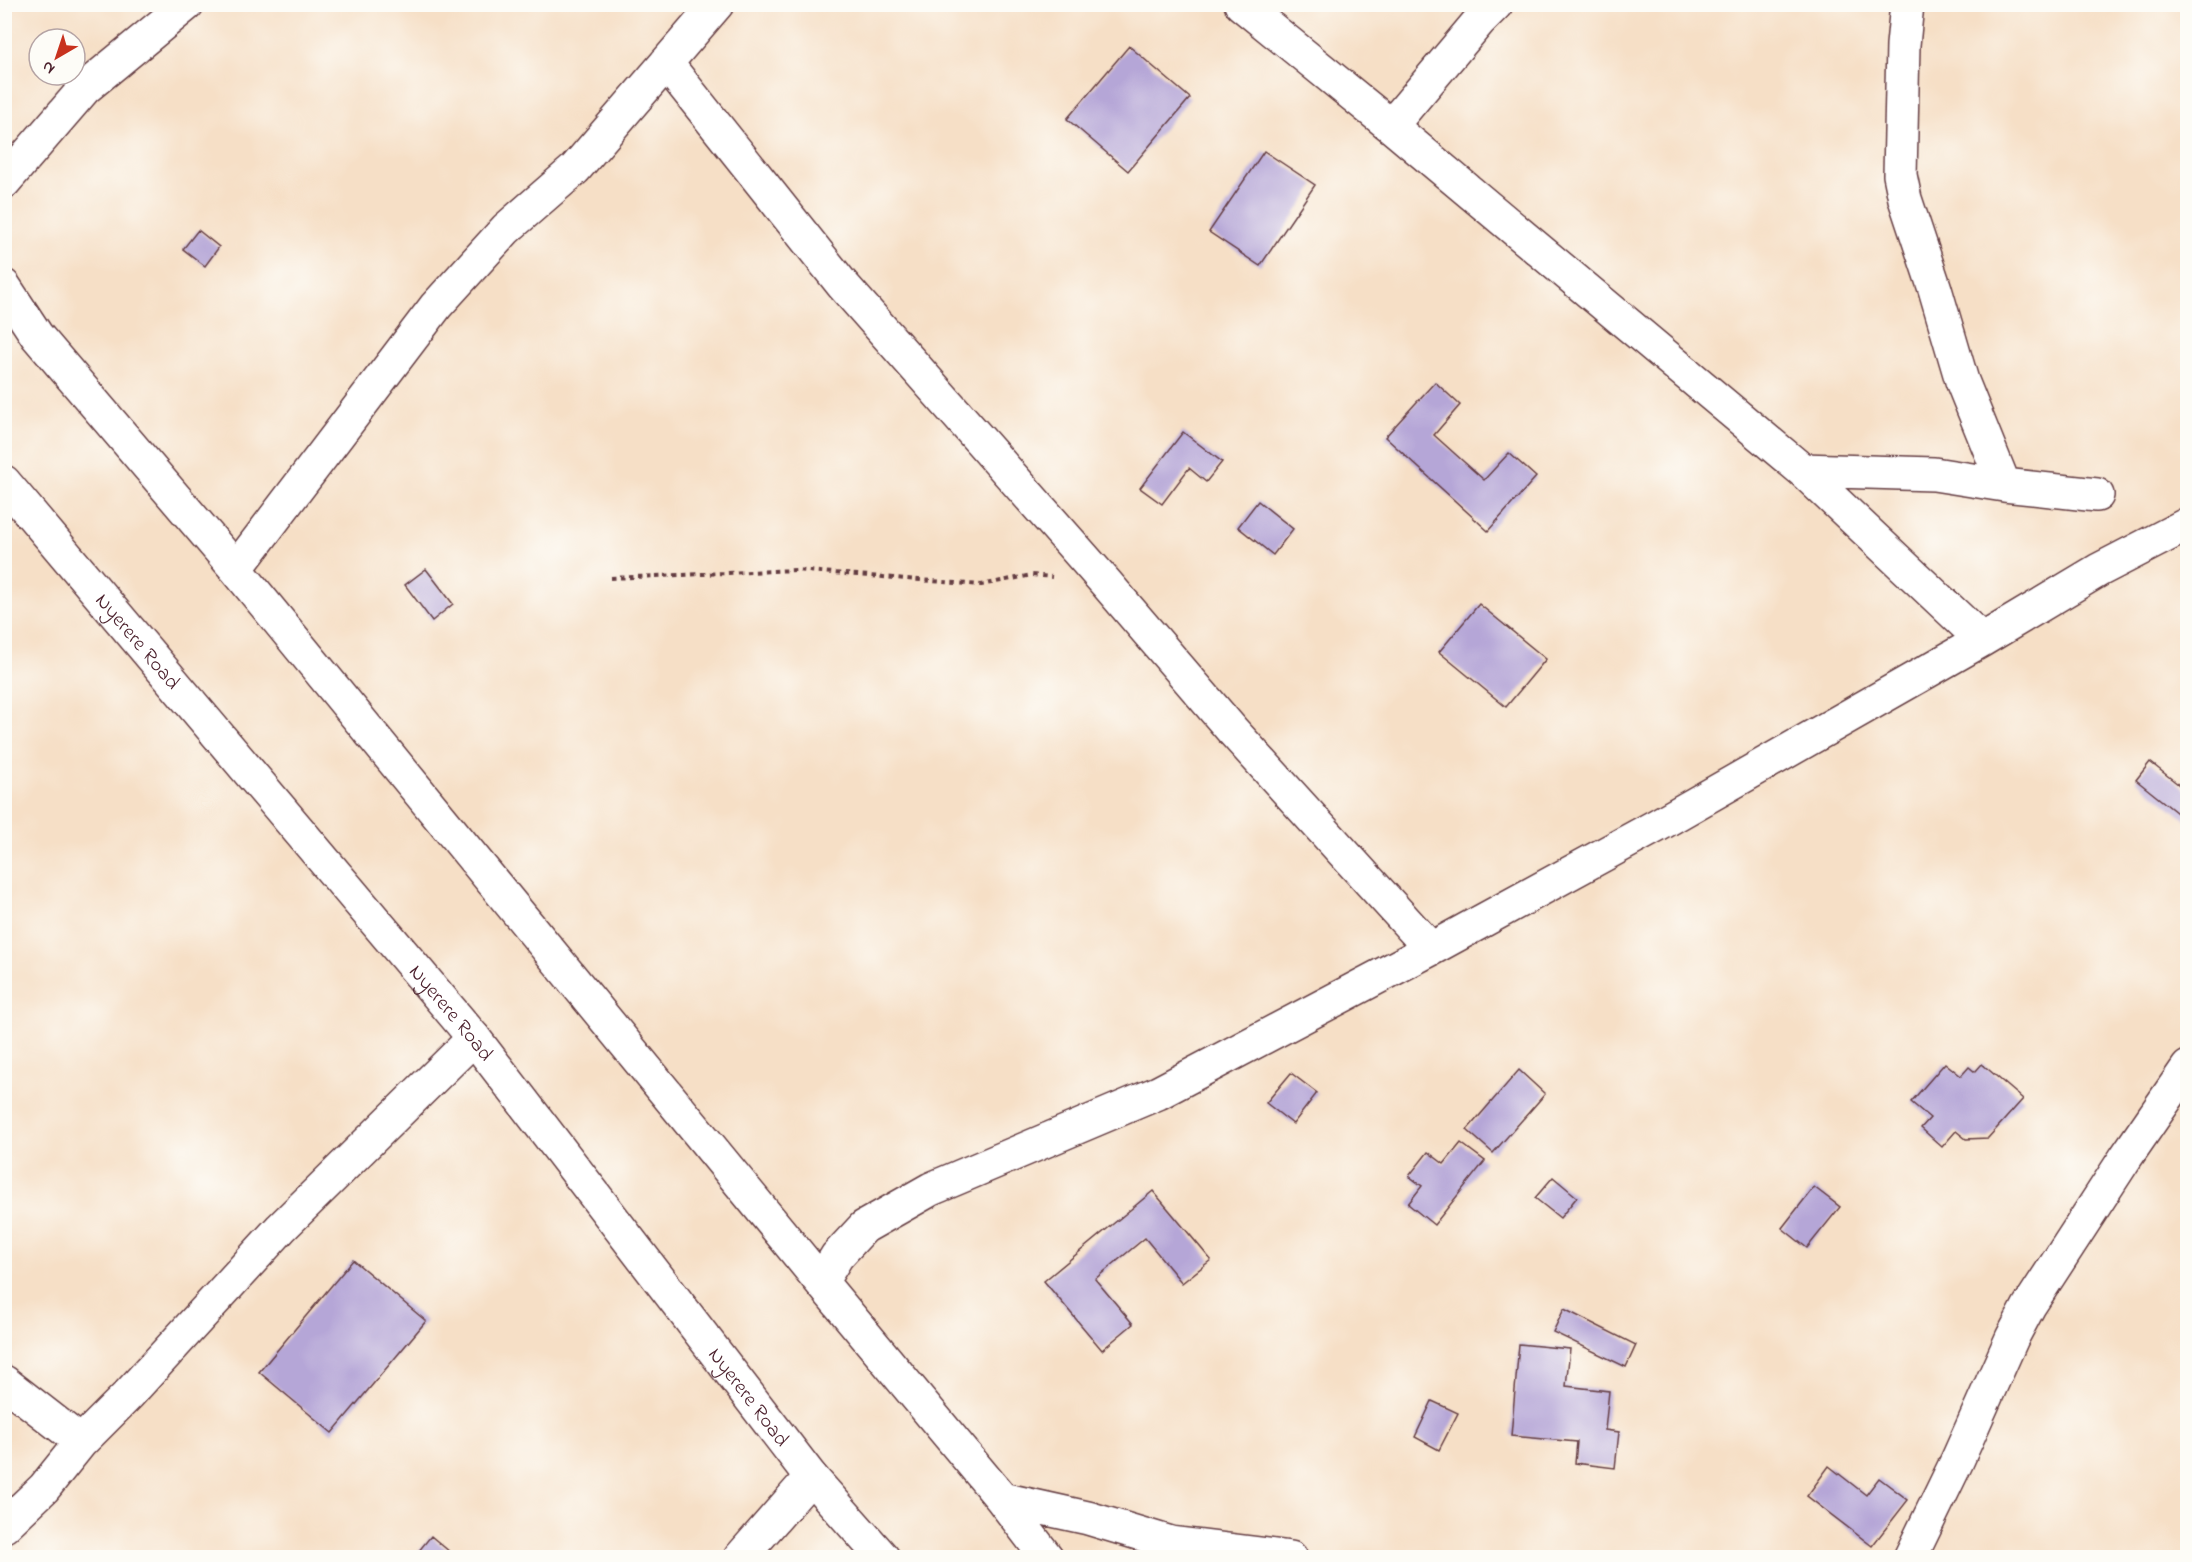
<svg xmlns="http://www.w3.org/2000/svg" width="2192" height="1562" font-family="'Indie Flower',sans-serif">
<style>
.building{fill:#b5a6d7}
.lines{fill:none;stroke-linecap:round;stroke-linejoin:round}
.street-casing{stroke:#643c42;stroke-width:36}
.highway-casing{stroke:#643c42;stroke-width:36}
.path{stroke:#643c42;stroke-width:4;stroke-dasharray:4.5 4.5;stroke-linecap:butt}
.street{stroke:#fff;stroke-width:33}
.highway{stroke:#fff;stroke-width:33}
.labels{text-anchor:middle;stroke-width:4.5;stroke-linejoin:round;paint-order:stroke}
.street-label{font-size:21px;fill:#4a1f2b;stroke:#fdfcf7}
</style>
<rect width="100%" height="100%" fill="#fdfcf7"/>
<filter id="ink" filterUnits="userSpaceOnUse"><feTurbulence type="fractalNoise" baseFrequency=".0167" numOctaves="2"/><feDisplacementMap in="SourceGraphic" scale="12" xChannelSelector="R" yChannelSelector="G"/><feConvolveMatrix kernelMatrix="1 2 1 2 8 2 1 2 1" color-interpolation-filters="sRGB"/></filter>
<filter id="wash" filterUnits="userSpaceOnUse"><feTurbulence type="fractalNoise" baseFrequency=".008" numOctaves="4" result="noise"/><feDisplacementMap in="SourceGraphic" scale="24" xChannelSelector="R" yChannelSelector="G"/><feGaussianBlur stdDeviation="1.35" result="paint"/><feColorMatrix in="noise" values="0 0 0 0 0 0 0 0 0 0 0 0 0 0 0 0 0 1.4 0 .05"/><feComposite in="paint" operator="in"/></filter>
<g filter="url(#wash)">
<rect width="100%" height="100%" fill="#f6dfc6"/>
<g id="blocks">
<path class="building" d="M1129,46l61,52 -62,73 -61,-52z
M1264,151l51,34 -55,81 -51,-34z
M198,230l21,17 -14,19 -22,-17z
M1435,382l25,23 -26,30 50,45 25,-27 27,24 -48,54 -103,-94z
M1183,432l39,30 -16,20 -17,-14 -27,36 -22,-16z
M1258,501l35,28 -20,26 -35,-28z
M426,569l27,35 -21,17 -27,-36z
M1479,604l67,55 -40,48 -67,-55z
M2150,762l38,30 -2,28 -50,-40z
M1945,1063l16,13 8,-9 6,5 7,-8 41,35 -35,39 -22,1 -10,-8 -14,16 -21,-19 9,-10 -19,-16z
M1519,1070l26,24 -52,59 -26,-23z
M1291,1073l26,20 -24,31 -27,-21z
M1461,1143l24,18 -51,64 -26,-21 14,-18 -13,-10 19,-24 16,12z
M1553,1177l24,20 -17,21 -25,-20z
M1814,1187l26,20 -33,41 -25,-20z
M1153,1191l58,69 -29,23 -37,-45 -50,41 38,45 -31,26 -58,-69z
M353,1260l73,61 -94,112 -73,-61z
M1564,1309l72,36 -10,22 -73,-35z
M1519,1344l51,5 -4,37 43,5 -4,39 14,2 -4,36 -40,-5 2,-21 -66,-6z
M1432,1401l26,12 -19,37 -24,-13z
M1829,1466l37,29 13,-17 29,22 -36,46 -65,-50z
M431,1536l26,22h-44z"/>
</g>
</g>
<g filter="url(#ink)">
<use href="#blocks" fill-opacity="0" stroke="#643c42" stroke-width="1.5"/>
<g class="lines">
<defs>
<path id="street" d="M1241,4l150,122 411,344 180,170
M1907,4l-4,41 -3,130 5,24 30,90 27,92 42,104
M666,63l176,221 264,299 126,147 199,219
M1391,126l89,-106 16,-16
M4,182l81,-94 102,-84
M4,286l33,50 199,233 585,713 181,217 45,59
M1802,470l132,4 70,11 93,10
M236,569l200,-263 70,-77 69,-60 142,-165
M821,1282l16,-26 27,-29 67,-38 227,-96 273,-144 227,-124 324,-185 117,-70 89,-46
M4,1382l77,60
M1002,1499l86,19 83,25 120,15
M4,1526l40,-38 37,-46 47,-47 153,-167 193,-190
M740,1558l71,-81
M1910,1558l47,-97 55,-123 17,-32 97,-149 62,-90"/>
<g id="highway">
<path id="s1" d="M4,482l470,556 337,439 72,81"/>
</g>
</defs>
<use href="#street" class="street-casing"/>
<use href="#highway" class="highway-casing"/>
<path class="path" d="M611,578l185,-8 185,15 51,-10 20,2"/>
<use href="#street" class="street"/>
<use href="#highway" class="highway"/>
</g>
</g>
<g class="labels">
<g class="street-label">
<text dy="7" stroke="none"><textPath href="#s1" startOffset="208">Nyerere Road</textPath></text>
<text dy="7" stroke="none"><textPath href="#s1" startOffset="694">Nyerere Road</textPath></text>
<text dy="7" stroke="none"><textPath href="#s1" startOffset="1180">Nyerere Road</textPath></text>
</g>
</g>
<rect width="2192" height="1562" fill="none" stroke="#fdfcf7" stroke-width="24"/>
<g transform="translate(57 57) rotate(219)"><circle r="28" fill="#fdfcf7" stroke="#b5a4a5" stroke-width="1.5"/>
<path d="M0-4.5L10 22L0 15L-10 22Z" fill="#c8321e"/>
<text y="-9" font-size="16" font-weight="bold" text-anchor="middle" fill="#4a1f2b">N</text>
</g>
</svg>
